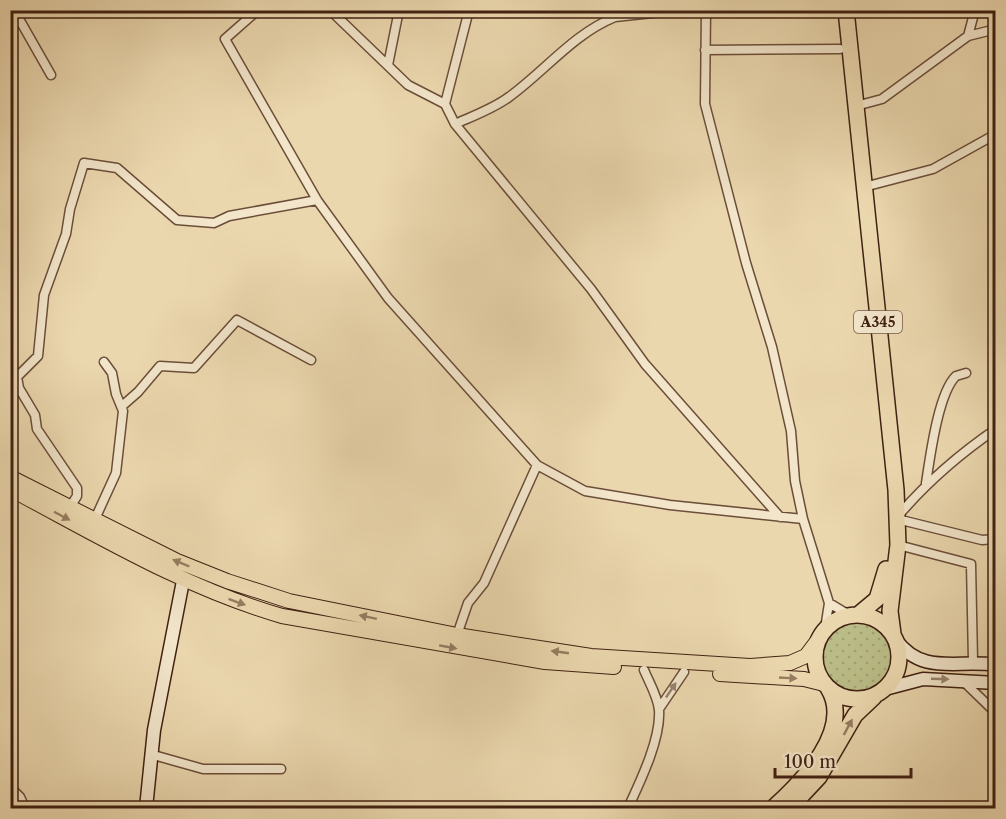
<svg xmlns="http://www.w3.org/2000/svg" width="1006" height="819" font-family="'Libre Caslon Text',serif">
<style>
.grass{fill:url(#grass-dots);stroke:#7e6f4d;stroke-width:1.5}
.lines{fill:none;stroke-linecap:round;stroke-linejoin:round}
.street-casing{stroke:#6b4e39;stroke-width:11}
.secondary-casing{stroke:#402112;stroke-width:15}
.primary-casing{stroke:#402112;stroke-width:16}
.highway-casing{stroke:#402112;stroke-width:18}
.street{stroke:#f2e5ca;stroke-width:8}
.secondary{stroke:#f2e5ca;stroke-width:12}
.primary{stroke:#ebd7ae;stroke-width:14}
.highway{stroke:#ebd7ae;stroke-width:15}
.oneway{fill:#967c60}
.oneway2{fill:#99836e}
.labels{text-anchor:middle;stroke-width:6;stroke-linejoin:round;paint-order:stroke}
.shield{fill:#f2e5ca;stroke:#755c49;stroke-width:1.5}
.shield-label{font-size:14px;font-weight:bold;fill:#402112}
</style>
<defs>
<pattern id="grass-dots" width="8" height="8" patternUnits="userSpaceOnUse" patternTransform="scale(1.5)"><rect width="8" height="8" fill="#bbbd88"/><path d="M2 2h.1M6 6h.1" fill="none" stroke="#a2a274" stroke-width="1.8" stroke-linecap="round"/></pattern>
</defs>
<rect width="100%" height="100%" fill="#ebd7ae"/>
<filter id="stains"><feTurbulence type="fractalNoise" baseFrequency=".00333" numOctaves="4"/><feColorMatrix values="0 0 0 0 .2 0 0 0 0 .09 0 0 0 0 .02 0 0 0 .5 -.17"/></filter>
<radialGradient id="worn" r=".72"><stop offset=".6" stop-color="#630" stop-opacity="0"/><stop offset="1" stop-color="#630" stop-opacity=".3"/></radialGradient>
<path class="grass" d="M822 658a35 35 0 1 1 70 0a35 35 0 1 1-70 0Z"/>
<g class="lines">
<defs>
<path id="street" d="M14,10l37,65
M258,10l-33,29 92,161 71,98 149,167 48,26 85,14 133,14
M330,10l78,75 37,19 10,20 136,165 54,75 135,153
M706,10l-1,94 41,159 26,84 19,84 4,50 8,38 26,84 -4,26
M968,36l7,-26
M705,50l135,-1
M388,65l11,-55
M445,104l24,-94
M856,106l26,-7 86,-63 28,-7
M455,124c18,-8 38,-15 54,-27 36,-26 64,-63 106,-80l66,-7
M864,187l69,-18 63,-35
M122,406l16,-14 22,-26 34,2 43,-48 74,40
M926,483c4,-25 12,-90 30,-107l10,-3
M70,507l7,-11v-8l-40,-59 -2,-14 -16,-27 -2,-11 21,-21 6,-61 22,-61 4,-25 14,-46 33,5 60,52 37,3 15,-7 88,-16
M898,516c29,-34 60,-61 98,-87
M95,519l21,-46 7,-62 -7,-17 -4,-21 -8,-11
M897,519l85,21 14,-1
M898,545l73,19 2,97
M829,603l20,12
M457,635l11,-32 16,-20 53,-118
M962,680l34,33
M659,709l25,-37
M150,754l53,15h78
M10,787l10,10 5,11
M628,808c12,-26 33,-69 31,-98 -1,-13 -10,-28 -15,-40"/>
<path id="secondary" d="M896,640c27,36 61,19 100,25
M885,689l38,-10 73,4
M146,808l8,-78 29,-149"/>
<path id="primary" d="M10,477l167,84 50,20 62,20 168,34 134,21 159,10 40,-3 16,-7 12,-16
M10,489c89,47 175,99 272,127l263,46 69,5
M720,674l84,5 20,5"/>
<path id="highway" d="M846,10l50,480 2,55 -8,66 3,23
M859,614l18,-15 9,-30
M815 657a42 42 0 1 1 84 0a42 42 0 1 1-84 0Z
M773,808c29,-26 81,-79 55,-120
M790,808l29,-31 36,-62 19,-18"/>
</defs>
<use href="#street" class="street-casing"/>
<use href="#secondary" class="secondary-casing"/>
<use href="#primary" class="primary-casing"/>
<use href="#highway" class="highway-casing"/>
<use href="#street" class="street"/>
<use href="#secondary" class="secondary"/>
<use href="#primary" class="primary"/>
<use href="#highway" class="highway"/>
</g>
<defs><path id="oneway-solid" d="M-6-.8H1V-3.2L6.5 0L1 3.2V.8H-6Z" transform="scale(1.5)"/></defs>
<g class="oneway">
<use href="#oneway-solid" transform="translate(62 516) rotate(28)"/>
<use href="#oneway-solid" transform="translate(181 563) rotate(-157)"/>
<use href="#oneway-solid" transform="translate(237 602) rotate(20)"/>
<use href="#oneway-solid" transform="translate(368 617) rotate(-168)"/>
<use href="#oneway-solid" transform="translate(448 647) rotate(10)"/>
<use href="#oneway-solid" transform="translate(560 652) rotate(-172)"/>
<use href="#oneway-solid" transform="translate(788 678) rotate(3)"/>
<use href="#oneway-solid" transform="translate(848 727) rotate(-62)"/>
</g>
<g class="oneway2">
<use href="#oneway-solid" transform="translate(940 679) rotate(2)"/>
<use href="#oneway-solid" transform="translate(671 690) rotate(-56)"/>
</g>
<g class="labels">
<rect class="shield" x="854" y="311" width="48" height="22" rx="4.5"/>
<g class="shield-label">
<text x="878" y="327">A345</text>
</g>
</g>
<rect width="1006" height="819" fill="none" stroke="#ebd7ae" stroke-width="36"/>
<rect x="12" y="12" width="982" height="795" fill="none" stroke="#402112" stroke-width="3"/>
<rect x="18" y="18" width="970" height="783" fill="none" stroke="#402112" stroke-width="1.5"/>
<path d="M775 768v9h136v-9" fill="none" stroke="#402112" stroke-width="3"/>
<text x="784" y="768" font-size="18" fill="#402112" stroke="#f2e5ca" stroke-width="4.5" paint-order="stroke">100 m</text>
<rect width="100%" height="100%" filter="url(#stains)"/>
<rect width="100%" height="100%" fill="url(#worn)"/>
</svg>
